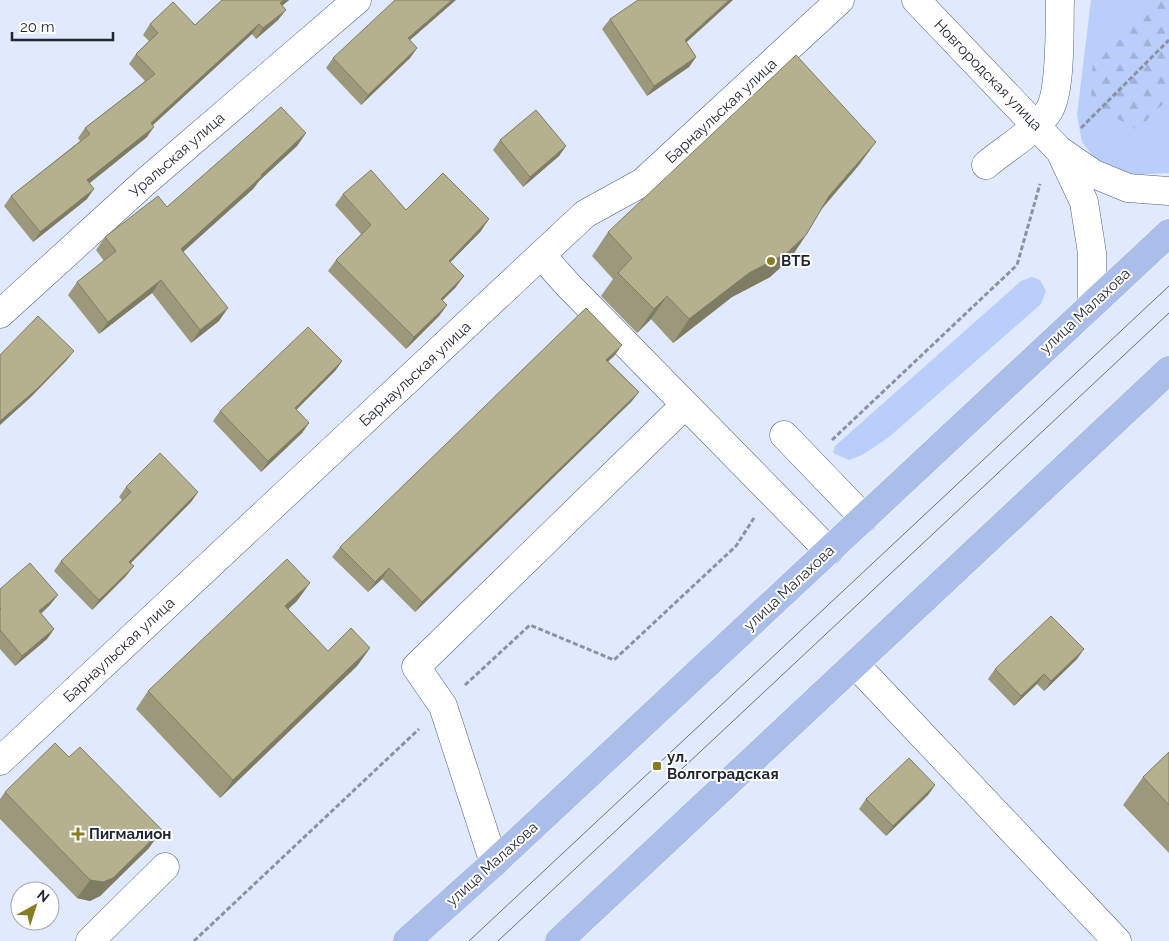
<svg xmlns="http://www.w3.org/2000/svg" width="1169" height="941" font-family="Raleway,sans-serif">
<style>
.grass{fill:#b9cefa}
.forest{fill:url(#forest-firs)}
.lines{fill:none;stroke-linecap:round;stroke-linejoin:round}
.minor-casing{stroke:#53607c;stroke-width:29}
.major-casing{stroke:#fff;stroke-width:29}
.path{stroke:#8b92a3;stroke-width:3;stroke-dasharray:5 2.5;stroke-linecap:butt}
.minor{stroke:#fff;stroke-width:28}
.major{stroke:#aabee9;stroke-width:28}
.tram{stroke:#6a7180;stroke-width:1}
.wall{fill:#9c987b}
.shaded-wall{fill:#7f7c64}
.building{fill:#b5b18f;stroke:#7f7c64}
.poi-dot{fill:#887c21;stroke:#fff;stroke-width:2}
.labels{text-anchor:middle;stroke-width:4;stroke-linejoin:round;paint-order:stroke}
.street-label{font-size:15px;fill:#1f2531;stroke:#fff}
.poi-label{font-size:15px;font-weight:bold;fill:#1f2531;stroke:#fff;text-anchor:start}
</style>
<defs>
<pattern id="forest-firs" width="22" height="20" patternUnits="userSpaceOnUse" patternTransform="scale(1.25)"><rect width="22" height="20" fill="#b9cefa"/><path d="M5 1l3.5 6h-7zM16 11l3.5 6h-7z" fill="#9fb1d7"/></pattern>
</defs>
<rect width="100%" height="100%" fill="#e0e9fd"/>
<path class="grass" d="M1091,0h78v173l-42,2 -27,-10 -18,-23 -5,-27z
M1032,277l8,3 6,11 -5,13 -152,133 -27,18 -13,5 -16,-7 2,-7 186,-165z"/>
<path class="forest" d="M1156,0h13v98l-32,32 -46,-27 2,-49 57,-41z"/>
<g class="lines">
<defs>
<path id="minor" d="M916,0l143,150 35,24 34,14 41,3
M1060,151l24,51 8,51v51
M986,165c20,-17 47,-32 62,-53 14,-19 11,-87 12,-112
M542,256l26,29 261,266
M0,314l144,-131 213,-183
M784,435l80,83
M855,664l262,277
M0,761l585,-547 58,-32 197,-182
M494,863l-51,-157 -27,-39 269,-262
M90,941l75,-74"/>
<path id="major" d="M407,941l87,-78 675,-630
M559,941l610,-571"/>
</defs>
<use href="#minor" class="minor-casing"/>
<use href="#major" class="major-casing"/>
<path class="path" d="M1081,128l88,-88
M832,440l185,-175 23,-81
M465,685l65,-60 84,35 122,-114 18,-28
M194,941l225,-212"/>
<use href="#minor" class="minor"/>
<use href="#major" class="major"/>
<path class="tram" d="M469,941l700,-655
M498,941l671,-628"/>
</g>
<path class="wall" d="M222,0h67l-7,6 -4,14 -22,19 -4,-5 -99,91 -6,12 -58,46 -2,16 -54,43 -29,-36 7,-10 69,-55 -2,-3 7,-10 60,-47 -16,-17 7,-10 13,-13 -6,-6 7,-11 45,1z
M610,19l76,23 10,15 -7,10 -42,29 -45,-67z
M410,41l7,7 -7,10 -49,47 -35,-37 7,-10z
M306,133l-9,13 -38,35 -6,8 -70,62 36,70 -28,22 -39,-50 -53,41 -31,-39 9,-13 27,-21 -8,-11 9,-13 62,-30z
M500,140l66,6 -7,10 -36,31 -30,-37z
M859,165l-38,45 -15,25 -16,24 -20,18 -38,20 -59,46 -22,-24 -14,14 -36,-37 12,-17 -21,-23 16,-24z
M343,194l63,16 75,21 -31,31 6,25 -14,13 5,5 -8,11 -33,33 -78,-78 8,-11 25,-26 -26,-29z
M615,355l-7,6 31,31 -8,10 -216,210 -33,-33 -14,13 -36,-35 8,-10z
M342,361l-7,10 -39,39 13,13 -7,10 -41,39 -48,-51 7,-10z
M126,487l72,5 -7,10 -60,61 -5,13 -34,34 -38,-39 7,-10 61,-61 -3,-3z
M0,589l50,16 -9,9 13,15 -7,10 -32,27 -15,-17z
M297,601l-9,8 40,42 42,-3 -13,18 -137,132 -84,-89 12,-18z
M1077,659l-33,32 -7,-7 -23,22 -26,-27 7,-10z
M1169,752v101l-46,-48 20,-28z
M935,785l-7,10 -42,41 -27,-27 7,-10z
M5,792l144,56 -49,48 -10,5 -13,-3 -77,-79v-20z"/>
<path class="shaded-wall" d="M284,0h5l-16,13 7,-10z
M452,0h4l-55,48 7,-10z
M729,0h4l-55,50 7,-10z
M286,10l-8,10 -22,19 7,-11z
M259,24l-7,10 -108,99 7,-10z
M417,48l-7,10 -49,47 7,-10z
M696,57l-7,10 -42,29 7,-10z
M154,127l-7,10 -67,54 7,-11z
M306,133l-9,13 -38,35 -6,8 -81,73 9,-13z
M876,142l-17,23 -47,55 17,-24z
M566,146l-7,10 -36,31 7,-10z
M94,189l-7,10 -54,43 7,-10z
M489,219l-8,12 -40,41 8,-11z
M806,235l-16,24 -20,18 -38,20 -59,46 16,-24 60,-46z
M464,276l-8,11 -23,23 8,-11z
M161,280l-9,13 -53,41 9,-12z
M667,296l-16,23 -14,14 17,-24z
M447,305l-8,11 -33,33 8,-12z
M228,308l-9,13 -28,22 9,-13z
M622,345l-7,10 -16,15 7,-10z
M74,351l-8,10 -36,37 -30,27v-4z
M342,361l-7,10 -47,47 7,-10z
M639,392l-8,10 -216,210 7,-10z
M309,423l-7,10 -41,39 7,-11z
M198,492l-7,10 -69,70 7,-10z
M134,566l-8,10 -34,34 7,-10z
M389,568l-7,11 -14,13 7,-10z
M310,583l-13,18 -25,23 13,-18z
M58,595l-8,10 -19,16 8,-10z
M54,629l-7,10 -32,27 7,-10z
M370,648l-13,18 -137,132 13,-18z
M1084,649l-7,10 -33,32 7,-10z
M1044,674l-7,10 -23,22 7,-10z
M935,785l-7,10 -42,41 7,-10z
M162,830l-13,18 -49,48 -10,5 -13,-3 13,-18z"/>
<path class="building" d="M222,0h62l-4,3 6,7 -23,18 -4,-4 -108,99 3,4 -67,53 7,9 -54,43 -29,-36 79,-62 -5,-6 70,-54 -19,-20 22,-21 -8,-9 23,-22 22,23z
M395,0h57l-44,38 9,10 -49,47 -35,-37z
M638,0h91l-44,40 11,17 -42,29 -44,-67z
M796,55l80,87 -47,54 -23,39 -19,18 -38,20 -60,46 -22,-23 -13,13 -36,-36 14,-15 -24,-26z
M281,107l25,26 -45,42 1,1 -81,73 47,59 -28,22 -39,-50 -53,42 -31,-40 39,-31 -11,-14 53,-41 9,11z
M536,110l30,36 -36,31 -30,-37z
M371,170l35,40 37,-37 46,46 -40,42 15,15 -23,23 6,6 -33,32 -78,-77 35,-35 -28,-31z
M586,308l36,37 -16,15 33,32 -217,210 -33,-34 -14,14 -35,-35z
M38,316l36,35 -36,37 -38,33v-66z
M308,327l34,34 -47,47 14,15 -41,38 -48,-50z
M160,453l38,39 -69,70 5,4 -35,34 -38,-39 70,-69 -5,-5z
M287,559l23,24 -25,23 43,45 23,-23 19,20 -137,132 -85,-89z
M30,563l28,32 -19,16 15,18 -32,27 -22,-26v-20l1,-1 -1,-1v-19z
M1051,616l33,33 -33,32 -7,-7 -23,22 -26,-27z
M55,743l14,14 11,-10 82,83 -49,48 -10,4 -13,-2 -85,-88z
M1169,752v53l-26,-28z
M909,758l26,27 -42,41 -27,-27z"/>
<g class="poi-dot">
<circle cx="771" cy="261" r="5"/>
<rect x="652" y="761" width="10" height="10" rx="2.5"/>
<path d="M75.5 826.5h5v5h5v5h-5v5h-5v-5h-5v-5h5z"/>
</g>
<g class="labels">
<g class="street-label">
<text transform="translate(988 75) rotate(46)" y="5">Новгородская улица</text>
<text transform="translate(721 111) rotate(-43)" y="5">Барнаульская улица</text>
<text transform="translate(177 155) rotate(-41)" y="5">Уральская улица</text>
<text transform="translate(1085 311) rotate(-43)" y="5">улица Малахова</text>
<text transform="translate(415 374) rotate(-43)" y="5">Барнаульская улица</text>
<text transform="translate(789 588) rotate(-43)" y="5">улица Малахова</text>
<text transform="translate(119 650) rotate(-43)" y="5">Барнаульская улица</text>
<text transform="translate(492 864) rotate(-42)" y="5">улица Малахова</text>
</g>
<g class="poi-label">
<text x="781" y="266">ВТБ</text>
<text x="667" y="762">ул.<tspan x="667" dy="17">Волгоградская</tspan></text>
<text x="89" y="839">Пигмалион</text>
</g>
</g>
<g transform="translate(35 906) rotate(39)"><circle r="24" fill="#ffffff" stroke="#a5a8ad"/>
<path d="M0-4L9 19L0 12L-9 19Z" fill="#887c21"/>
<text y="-8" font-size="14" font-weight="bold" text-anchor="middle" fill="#1f2531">N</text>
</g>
<path d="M12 32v8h101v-8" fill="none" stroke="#1f2531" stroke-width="2.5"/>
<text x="20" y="32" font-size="15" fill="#1f2531" stroke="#ffffff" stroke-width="4" paint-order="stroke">20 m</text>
</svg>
